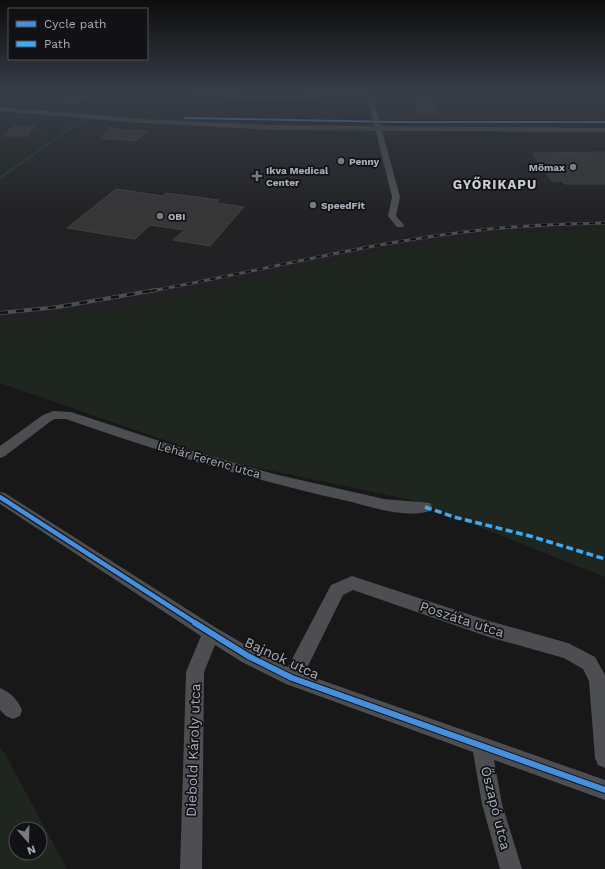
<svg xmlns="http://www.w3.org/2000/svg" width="605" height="869" font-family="'Work Sans',sans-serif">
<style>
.built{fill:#222224}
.green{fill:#1e261f;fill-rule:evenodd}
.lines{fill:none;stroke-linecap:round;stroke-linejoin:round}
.stream{stroke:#2a333b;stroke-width:2}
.building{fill:#363637;stroke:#404144}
.minor{fill:#4c4e51;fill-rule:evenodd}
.major{fill:#4a4a4d;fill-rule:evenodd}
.rail-far1-casing{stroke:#4c4e51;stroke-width:3}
.rail-casing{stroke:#4c4e51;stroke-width:4}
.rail-far1{stroke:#121214;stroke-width:2;stroke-dasharray:6;stroke-linecap:butt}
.rail{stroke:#121214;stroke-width:2.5;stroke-dasharray:8;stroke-linecap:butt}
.quiet{stroke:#3fa9f5;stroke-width:3.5;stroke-dasharray:7 3.5;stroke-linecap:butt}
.cycleway-far2-casing{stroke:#121214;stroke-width:3.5}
.cycleway-far1-casing{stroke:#121214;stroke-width:7}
.cycleway-casing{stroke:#121214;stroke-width:8}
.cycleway-far2{stroke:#468fdf;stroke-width:2}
.cycleway-far1{stroke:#468fdf;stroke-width:4.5}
.cycleway{stroke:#468fdf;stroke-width:6}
.poi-dot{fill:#767a81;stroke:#121214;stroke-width:1.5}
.labels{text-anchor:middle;stroke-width:3.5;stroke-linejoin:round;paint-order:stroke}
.far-poi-label{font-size:10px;font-weight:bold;fill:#a8aeba;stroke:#121214;text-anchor:start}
.street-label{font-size:12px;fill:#a8aeba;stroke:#121214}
.far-district-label{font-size:13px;font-weight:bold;letter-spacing:1px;fill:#cacdd6;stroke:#121214}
.near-street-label{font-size:14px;fill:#a8aeba;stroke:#121214}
</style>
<rect width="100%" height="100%" fill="#181818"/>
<path class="built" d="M15,93h87l-1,4 -12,14 -8,1 -3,-2 -67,-10 -3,-5z
M113,93h492v134l-77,5 -150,19 -145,34 -103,22 -130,18v-138l25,-24 30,-18 33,-21 13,2 -3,-10 -2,-1 5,-3z
M0,114l39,2 22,4 2,6 -32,21 -31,-1z"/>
<path class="green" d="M0,93h15l-7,2 3,5 67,10 3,2 8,-1 12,-14 1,-4h11l-16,22 2,1 4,-4h12l11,-5 -1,-1 19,-5h7l29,17v2l-4,2 -63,-5 -12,9 -13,-2 -33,21 -30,18 -25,24v-41l31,1 32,-21 -2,-6 -22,-4 -39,-2z
M355,95l10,3 3,21 -77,1 2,-22h7l-1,10 3,1v3l19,1v-4h17v-3l-5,-1v-8z
M155,96h42v2l-11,1 -5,8 23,1 -3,7h18l8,-16h61l-1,20 -100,-2 -31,-18z
M191,119l113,3 -1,1 -11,1 -89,-1z
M119,121l51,6 4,2 -7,2 2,-2 -59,-5z
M275,131l89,3 13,3 1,4 -5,2h-98v-3l90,1 6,-2 -1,-3 -5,-2 -93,1z
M483,134h24l7,12h-8l1,3 -17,-2 4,-1 -5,-10h-5z
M605,227v350l-194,-77 -186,-39 -225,-78v-58l130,-18 103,-22 145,-34 150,-19z
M0,746l10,17 57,106h-67zM16,829h24v24h-24z"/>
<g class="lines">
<path class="stream" d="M0,178l87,-61 19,-24"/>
</g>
<path class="building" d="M48,93h48l1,2 -24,8 -25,-6z
M414,97h17l6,15h-19z
M35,126l-8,10h-23l9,-9z
M109,127l8,3 31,1 -12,10 -35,-3 8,-7z
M605,152v32h-40l-3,-3h-10l-20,-28z
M116,189l47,7 3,-3 53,7 -2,3 27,4 -34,39 -37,-6 12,-10 -35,-5 -15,14 -68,-11z"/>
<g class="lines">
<path class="minor" d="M188,93l79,2 105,-2 28,104 -4,19 8,9 -1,2h-6l-9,-11 4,-19 -25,-101 -100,3 -81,-3 -1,-1z
M53,411l18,1 104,34 99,28 110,25 46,4 2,4 -2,4c-27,8 -60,-5 -87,-11 -94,-21 -186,-49 -277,-81h-11l-4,2 -46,35 -5,2v-12l43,-31z
M0,492l5,1 213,136 36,21 34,17 43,-82 21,-9 137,45 79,22 27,14 10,18v93l-7,-3 -3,-7 -6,-77 -6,-12 -19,-11 -75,-21 -136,-47 -10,5 -39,79 301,106v20l-111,-40 8,44 20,65h-22l-18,-65 -9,-52 -187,-68 -44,-22 -27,-17 -11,27 -2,197h-22l6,-197 15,-36 -201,-132z
M0,688c10,4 18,12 22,22l-2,6 -7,3 -7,-3 -6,-6z"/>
<path class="major" d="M0,107l141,12 133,6 331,3v4l-331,-2 -133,-7 -141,-12z"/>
<defs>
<path id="rail-far1" d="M151,291c110,-20 219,-49 330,-61 41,-5 83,-6 124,-7"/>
<path id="rail" d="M0,313l58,-6 98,-17"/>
</defs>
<use href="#rail-far1" class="rail-far1-casing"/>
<use href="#rail" class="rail-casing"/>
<use href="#rail-far1" class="rail-far1"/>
<use href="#rail" class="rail"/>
<path class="quiet" d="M425,507l29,10 76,19 75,23"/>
<defs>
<path id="cycleway-far2" d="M185,118l210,4h210"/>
<path id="cycleway-far1" d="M0,497l197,127"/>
<path id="cycleway" d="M195,623l53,33 44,22 313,112"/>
</defs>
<use href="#cycleway-far2" class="cycleway-far2-casing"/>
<use href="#cycleway-far1" class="cycleway-far1-casing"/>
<use href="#cycleway" class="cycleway-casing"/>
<use href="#cycleway-far2" class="cycleway-far2"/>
<use href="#cycleway-far1" class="cycleway-far1"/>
<use href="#cycleway" class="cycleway"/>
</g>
<linearGradient id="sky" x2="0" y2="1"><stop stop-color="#0d0d0d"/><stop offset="0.43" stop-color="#373d48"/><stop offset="1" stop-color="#373d48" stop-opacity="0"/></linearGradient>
<rect width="605" height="215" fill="url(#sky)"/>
<g class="poi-dot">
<circle cx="341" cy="161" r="4"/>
<circle cx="573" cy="167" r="4"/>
<path d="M255 170h4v4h4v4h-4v4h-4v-4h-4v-4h4z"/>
<circle cx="313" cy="205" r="4"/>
<circle cx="160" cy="216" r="4"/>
</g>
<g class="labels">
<g class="far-poi-label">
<text x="349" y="165">Penny</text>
<text x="565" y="171" text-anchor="end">Mömax</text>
<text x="266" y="174">Ikva Medical<tspan x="266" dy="12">Center</tspan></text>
<text x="321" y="209">SpeedFit</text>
<text x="168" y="220">OBI</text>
</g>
<g class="street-label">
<text transform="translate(209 460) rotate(16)" y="4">Lehár Ferenc utca</text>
</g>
<g class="far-district-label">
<text x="495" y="189">GYŐRIKAPU</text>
</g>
<g class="near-street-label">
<text transform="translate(462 619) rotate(18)" y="5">Poszáta utca</text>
<text transform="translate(282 658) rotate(25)" y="5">Bajnok utca</text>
<text transform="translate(193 750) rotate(-88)" y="5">Diebold Károly utca</text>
<text transform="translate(496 808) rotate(76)" y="5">Őszapó utca</text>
</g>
</g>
<rect x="8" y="8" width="140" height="52" fill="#121214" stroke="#4e5056"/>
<rect x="16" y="21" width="20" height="6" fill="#468fdf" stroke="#4e5056"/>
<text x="44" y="28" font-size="12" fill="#a8aeba">Cycle path</text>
<rect x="16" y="41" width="20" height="6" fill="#3fa9f5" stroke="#4e5056"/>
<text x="44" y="48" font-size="12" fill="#a8aeba">Path</text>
<g transform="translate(28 841) rotate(160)"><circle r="19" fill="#121214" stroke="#4e5056"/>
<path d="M0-3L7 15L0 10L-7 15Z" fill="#767a81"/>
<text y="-6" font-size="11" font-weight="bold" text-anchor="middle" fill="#a8aeba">N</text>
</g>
</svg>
